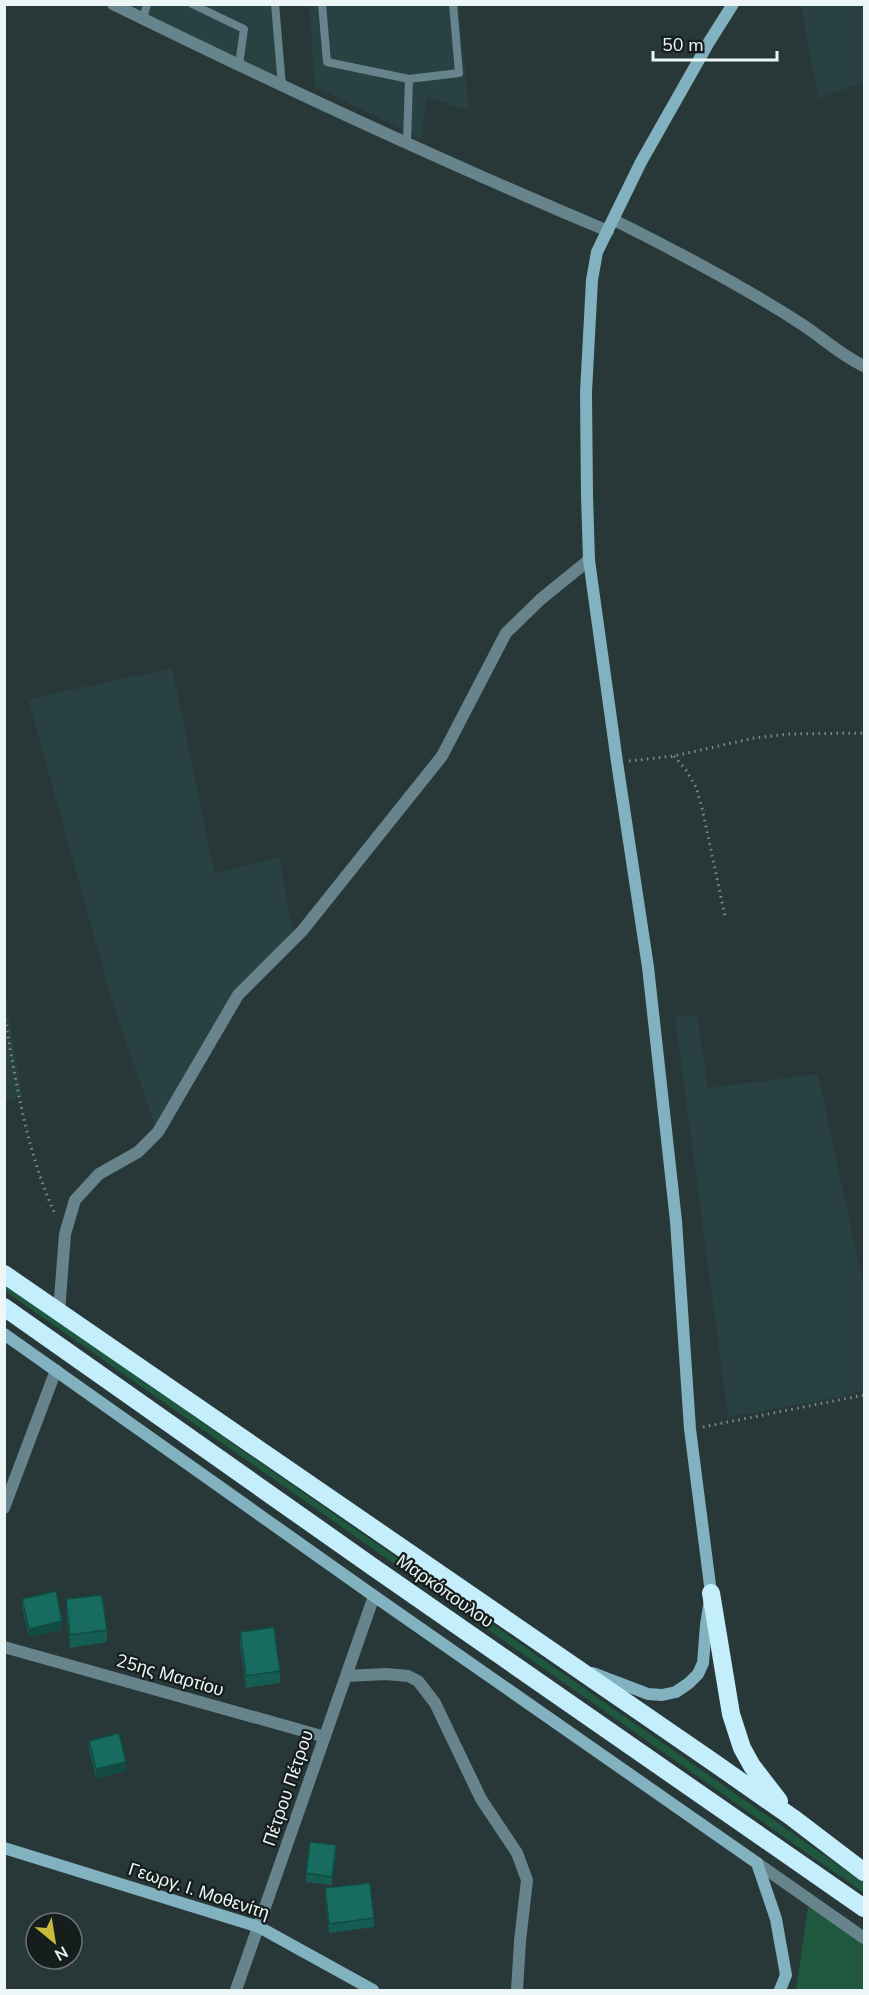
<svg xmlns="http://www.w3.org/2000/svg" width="869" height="1995" font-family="'Nunito Sans',sans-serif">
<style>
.built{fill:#294142}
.green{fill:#1f583e}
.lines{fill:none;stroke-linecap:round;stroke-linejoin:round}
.path{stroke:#7d8a8a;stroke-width:3;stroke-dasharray:1.5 4.5;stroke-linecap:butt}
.lane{stroke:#67848d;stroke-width:8}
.street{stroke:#67848d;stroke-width:12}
.secondary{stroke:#82b1bf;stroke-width:12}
.highway{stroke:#c4eefb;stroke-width:18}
.wall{fill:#155c52}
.shaded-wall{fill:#114b42}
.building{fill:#186b5f;stroke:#114b42;stroke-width:1.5}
.labels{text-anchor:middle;stroke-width:4.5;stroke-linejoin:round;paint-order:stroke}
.street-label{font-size:18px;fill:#edf6f6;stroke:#161d1d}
</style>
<rect width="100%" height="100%" fill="#283737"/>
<path class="built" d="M130,5h149l7,77z
M309,5h150l10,106 -43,-14 -4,42 -107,-52z
M801,5h63v77l-46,17z
M172,668l43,206 64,-17 14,74 -58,62 -79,136 -46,-135 -82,-295z
M4,987l19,110 -18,4h-1z
M697,1015l11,73 110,-14 46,214v102l-23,7 -113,20 -53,-400z"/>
<path class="green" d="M5,1285l859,598v10l-859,-602z
M809,1900l55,38v52h-68z"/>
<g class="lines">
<path class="path" d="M674,756l12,14 10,17 6,21 23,108
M629,761l45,-5 80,-18 36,-4 74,-1
M4,1013c12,69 22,138 52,203
M703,1427l161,-32"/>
<path class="lane" d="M192,4l52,25 -5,36
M275,4l7,82
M322,4l5,58 82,17 50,-6 -6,-69
M143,19l4,-15
M407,142l2,-63"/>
<path class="street" d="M113,4c163,80 328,157 495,227
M614,220c64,32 129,66 189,105 21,14 39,31 61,41
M59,1312l6,-78 10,-34 24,-26 39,-22 20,-20 80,-137 64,-64 140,-175 64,-123 35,-34 48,-39
M4,1508l52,-138
M4,1647l321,90
M346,1676l40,-2 22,2 10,5 17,22 46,96 36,54 10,27 -7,61 -3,49
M757,1863l107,75
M236,1990l138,-394"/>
<path class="secondary" d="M4,1334l370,262 383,267 19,56 10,56 -6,15
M593,1673l55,21 14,1 14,-3 13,-9 9,-9 5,-11 3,-38 5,-32 -21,-164 -14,-208 -28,-254 -31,-205 -28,-202 -2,-65 -1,-103 6,-112 5,-28 44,-90 68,-120 24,-38
M4,1848l255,79 114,63"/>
<path class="highway" d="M4,1274l709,488 80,56 71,54
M4,1307l369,260 491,341
M711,1593l20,121 11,34 10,18 27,35"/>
</g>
<path class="wall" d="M22,1599l40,31 -33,7 -7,-30z
M66,1599l41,31v12l-37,6 -4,-36z
M240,1632l40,39v12l-34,5 -6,-43z
M89,1741l37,30 -30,7 -7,-28z
M336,1854l-4,31 -26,-3v-9z
M325,1888l49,30v9l-45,6 -4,-36z"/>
<path class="shaded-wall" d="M62,1621v9l-33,7v-8z
M126,1762v9l-30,7v-9z
M336,1845v9l-4,31v-8z"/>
<path class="building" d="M56,1591l6,30 -33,8 -7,-30z
M102,1595l5,35 -37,5 -4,-36z
M274,1627l6,44 -34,5 -6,-44z
M119,1733l7,29 -30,7 -7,-28z
M310,1842l26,3 -4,32 -26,-4z
M370,1883l4,35 -45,6 -4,-36z"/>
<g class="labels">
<g class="street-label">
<text transform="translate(445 1591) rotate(35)" y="6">Μαρκόπουλου</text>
<text transform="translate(170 1675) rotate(16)" y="6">25ης Μαρτίου</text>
<text transform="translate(288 1788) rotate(-71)" y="6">Πέτρου Πέτρου</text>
<text transform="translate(199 1891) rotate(18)" y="6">Γεωργ. Ι. Μοθενίτη</text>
</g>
</g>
<rect width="869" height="1995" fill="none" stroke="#edf6f6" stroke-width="12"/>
<g transform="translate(54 1941) rotate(150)"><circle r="28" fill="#161d1d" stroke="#6c7474" stroke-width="1.5"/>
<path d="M0-4.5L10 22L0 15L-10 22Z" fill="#caba3a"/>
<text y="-9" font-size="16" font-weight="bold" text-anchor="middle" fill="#edf6f6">N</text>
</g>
<path d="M653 51v9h124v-9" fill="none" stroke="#edf6f6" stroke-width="3"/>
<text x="662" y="51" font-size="18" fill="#edf6f6" stroke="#161d1d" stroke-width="4.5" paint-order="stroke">50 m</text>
</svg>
